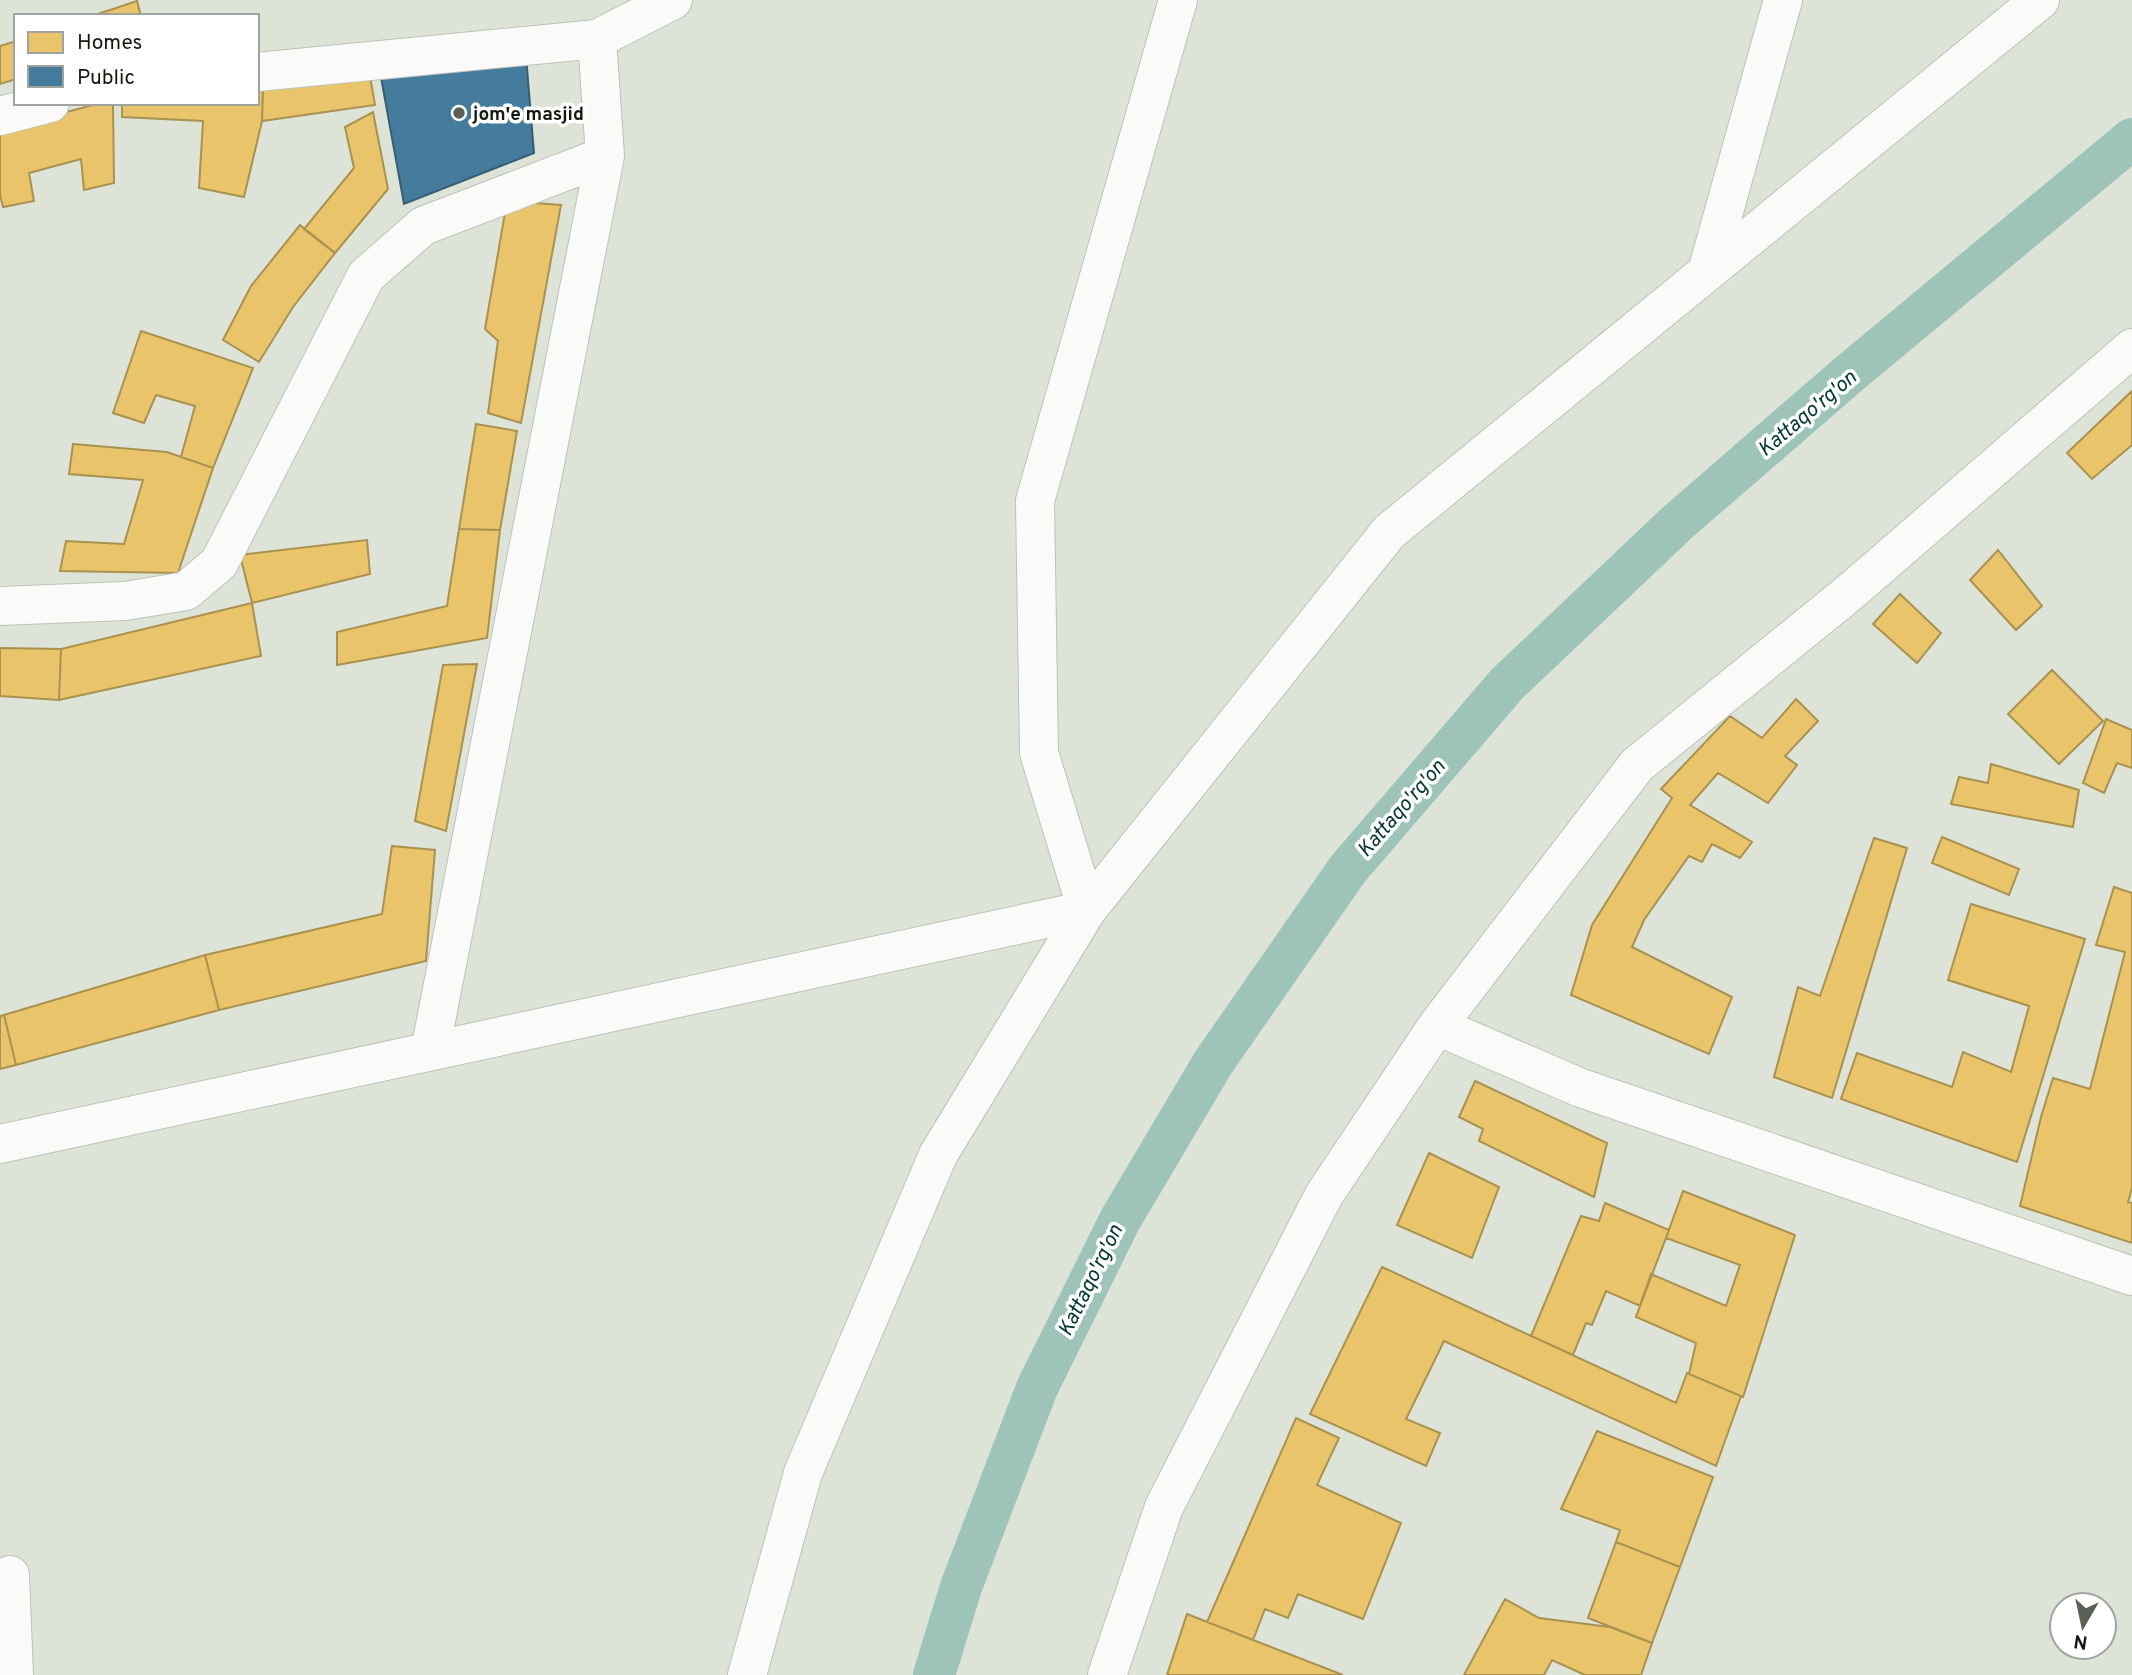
<svg xmlns="http://www.w3.org/2000/svg" width="2132" height="1675" font-family="Overpass,sans-serif">
<style>
.homes{fill:#e9c46a;stroke:#a9914f;stroke-width:2}
.public{fill:#457b9d;stroke:#365e73;stroke-width:2}
.lines{fill:none;stroke-linecap:round;stroke-linejoin:round}
.canal{stroke:#9ec4ba;stroke-width:42}
.minor-casing{stroke:#bdc2b8;stroke-width:40}
.minor{stroke:#fafbf9;stroke-width:38}
.poi-dot{fill:#5a6056;stroke:#fff;stroke-width:2.5}
.labels{text-anchor:middle;stroke-width:7;stroke-linejoin:round;paint-order:stroke}
.poi-label{font-size:19px;font-weight:bold;fill:#141910;stroke:#fff;text-anchor:start}
.water-label{font-size:21px;font-style:italic;fill:#053731;stroke:#fff}
</style>
<rect width="100%" height="100%" fill="#dde4d7"/>
<path class="homes" d="M137,1l4,15h-49z
M16,41v38l-16,5v-38z
M370,76l5,29 -113,16 1,-31z
M257,90h6l-1,31 -18,76 -45,-9 4,-67 -81,-4v-14h135z
M100,103h13l1,80 -30,7 -3,-31 -52,14 5,28 -31,6 -3,-12v-65z
M373,112l15,77 -53,64 -31,-24 50,-61 -9,-41z
M507,201l54,4 -40,218 -33,-10 10,-72 -13,-12z
M300,225l35,28 -42,54 -34,55 -36,-22 28,-54z
M141,331l112,37 -40,100 -32,-11 14,-51 -39,-11 -12,28 -31,-10z
M2132,391v54l-40,34 -25,-26z
M476,424l41,7 -17,99 -41,-1z
M73,444l94,8 46,16 -35,105 -118,-2 6,-30 58,3 19,-64 -74,-6z
M459,529l41,1 -13,108 -150,27v-33l110,-26z
M367,540l3,34 -118,29 -12,-48z
M1998,550l44,56 -26,24 -46,-50z
M1900,594l41,39 -24,30 -44,-39z
M252,603l9,53 -202,44 2,-51z
M0,648l61,1 -2,51 -59,-4z
M477,664l-31,167 -31,-10 28,-156z
M2052,670l51,51 -44,43 -51,-50z
M1796,699l22,22 -33,35 12,9 -29,38 -50,-30 -28,32 62,37 -12,16 -28,-14 -10,18 -13,-6 -45,64 -12,27 100,50 -23,57 -138,-59 21,-70 80,-127 -11,-9 69,-73 32,22z
M2106,719l26,11v38l-15,-5 -13,30 -21,-10z
M1991,764l88,26 -6,37 -122,-23 8,-27 29,6z
M1942,837l77,32 -10,26 -77,-32z
M1874,838l33,10 -75,250 -58,-21 24,-90 22,9z
M392,846l43,4 -9,111 -207,49 -14,-55 177,-41z
M2114,887l18,6v295l-4,14 4,1v40l-112,-37 21,-89 12,-39 37,11 35,-137 -29,-7z
M1971,904l114,35 -68,223 -176,-63 16,-46 95,34 11,-35 48,20 18,-66 -81,-26z
M205,955l14,55 -203,55 -12,-50z
M4,1015l12,50 -16,4v-53z
M1475,1081l132,62 -13,54 -115,-56 4,-12 -24,-12z
M1429,1153l70,34 -27,71 -75,-33z
M1683,1191l112,44 -52,162 -54,-23 7,-31 -60,-26 15,-43 75,32 14,-41 -74,-27z
M1605,1203l64,27 -29,76 -34,-15 -14,34 -6,-2 -13,32 -42,-19 50,-120 18,5z
M1382,1267l294,136 11,-30 54,23 -25,70 -272,-125 -38,78 34,14 -14,33 -116,-52z
M1296,1418l43,20 -22,47 84,38 -38,96 -65,-25 -10,24 -23,-9 -12,31 -46,-18z
M1597,1431l116,46 -33,90 -64,-25 4,-12 -59,-21z
M1616,1542l64,25 -28,76 -64,-25z
M1505,1599l34,19 71,9 42,16 -11,32h-56l-33,-15 -8,15h-80z
M1187,1614l66,26 90,35h-176z"/>
<path class="public" d="M526,56l8,97 -130,51 -24,-132z"/>
<g class="lines">
<path class="canal" d="M934,1675l27,-88 76,-199 83,-168 93,-157 135,-194 159,-185 171,-162 172,-149 282,-234"/>
<defs>
<path id="minor" d="M257,72l340,-33 76,-39
M0,116l50,-13
M1707,272l76,-272
M0,606l125,-5 61,-10 33,-28 147,-287 57,-50 182,-70
M1437,1026l144,62 551,188
M430,1051l175,-895 -8,-117
M0,1144l1087,-234 -48,-157 -4,-252 143,-501
M10,1575l4,100
M747,1675l56,-202 135,-318 149,-245 302,-378 651,-532
M1107,1675l57,-168 160,-312 113,-169 200,-261 212,-172 283,-245"/>
</defs>
<use href="#minor" class="minor-casing"/>
<use href="#minor" class="minor"/>
</g>
<circle class="poi-dot" cx="459" cy="113" r="7"/>
<g class="labels">
<g class="poi-label">
<text x="473" y="120">jom'e masjid</text>
</g>
<g class="water-label">
<text transform="translate(1807 413) rotate(-40)" y="7">Kattaqo'rg'on</text>
<text transform="translate(1401 808) rotate(-49)" y="7">Kattaqo'rg'on</text>
<text transform="translate(1090 1280) rotate(-64)" y="7">Kattaqo'rg'on</text>
</g>
</g>
<rect x="14" y="14" width="245" height="91" fill="#ffffff" stroke="#a1a39f" stroke-width="2"/>
<rect x="28" y="32" width="35" height="21" fill="#e9c46a" stroke="#a1a39f" stroke-width="2"/>
<text x="77" y="49" font-size="21" fill="#141910">Homes</text>
<rect x="28" y="66" width="35" height="21" fill="#457b9d" stroke="#a1a39f" stroke-width="2"/>
<text x="77" y="84" font-size="21" fill="#141910">Public</text>
<g transform="translate(2083 1626) rotate(189)"><circle r="33" fill="#ffffff" stroke="#a1a39f" stroke-width="2"/>
<path d="M0-5L12 26L0 18L-12 26Z" fill="#5a6056"/>
<text y="-10" font-size="19" font-weight="bold" text-anchor="middle" fill="#141910">N</text>
</g>
</svg>
